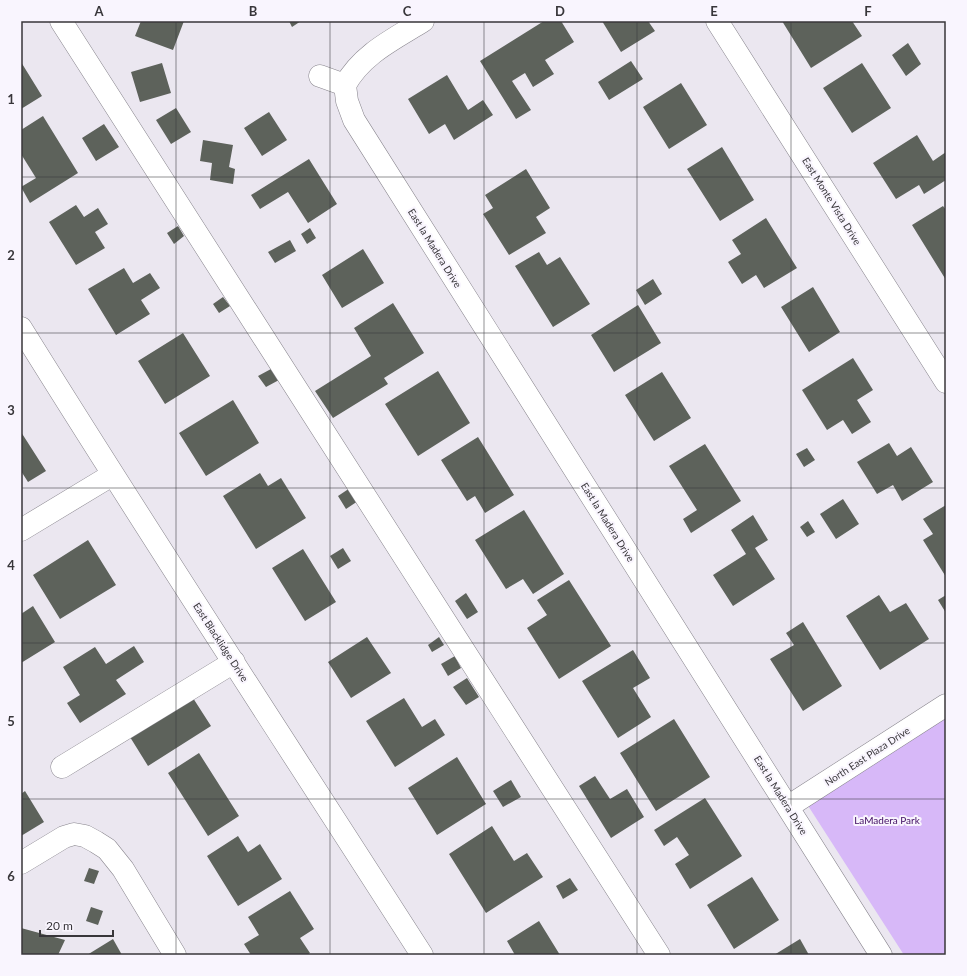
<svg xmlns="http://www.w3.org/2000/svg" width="967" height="976" font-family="Lato,sans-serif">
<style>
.green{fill:#d7b8f8}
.building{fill:#5d625b}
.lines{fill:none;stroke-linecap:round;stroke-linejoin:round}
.minor-casing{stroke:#88858d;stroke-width:23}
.minor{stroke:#fff;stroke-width:22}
.grid{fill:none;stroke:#38363a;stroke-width:1;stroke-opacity:0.55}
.labels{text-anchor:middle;stroke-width:4;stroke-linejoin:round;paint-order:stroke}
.street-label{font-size:10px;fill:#38363a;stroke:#f9f5fe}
.park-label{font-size:10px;fill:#3f0b61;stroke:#f9f5fe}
.neatline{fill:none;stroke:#38363a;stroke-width:1.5}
.grid-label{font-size:13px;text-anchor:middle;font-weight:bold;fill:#38363a}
</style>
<rect width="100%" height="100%" fill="#ebe7f0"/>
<path class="green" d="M946,715v240h-42l-99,-154z"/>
<path class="building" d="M141,21h43l-11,29 -38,-14z
M289,21h12l-9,6z
M544,21h17l13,21 -29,18 9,14 -21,13 -8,-14 -13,8 19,29 -15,9 -36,-58z
M602,21h46l7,10 -34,21z
M782,21h70l10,15 -51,32z
M908,43l13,21 -15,12 -14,-21z
M631,61l12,18 -34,21 -11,-18z
M21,62l21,34 -21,13z
M162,63l9,30 -31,9 -9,-30z
M862,63l29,45 -39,25 -29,-45z
M447,75l21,35 15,-10 10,15 -39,25 -9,-16 -16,10 -21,-35z
M681,83l26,42 -38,24 -26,-42z
M176,108l15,24 -20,12 -15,-24z
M269,112l18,28 -25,16 -18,-28z
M43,116l35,57 -48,30 -9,-16 15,-9 -15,-24v-24z
M104,124l15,23 -23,14 -14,-23z
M917,135l16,26 13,-9v28l-22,14 -5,-9 -23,14 -23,-36z
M203,140l30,5 -4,22 6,2 -2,15 -23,-4 2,-17 -12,-2z
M722,147l32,53 -34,21 -33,-52z
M309,159l28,45 -29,19 -20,-31 -28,17 -9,-14z
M526,169l24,39 -14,9 10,16 -37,22 -26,-41 10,-6 -8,-13z
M76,205l8,12 14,-9 10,16 -13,8 10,16 -29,17 -27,-43z
M943,206l3,4v70l-34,-55z
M766,218l31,50 -33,20 -8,-13 -14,9 -14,-22 13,-8 -9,-14z
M178,226l6,10 -10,8 -7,-11z
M310,228l6,10 -9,6 -6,-10z
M290,240l6,11 -21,12 -7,-11z
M363,249l21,34 -42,25 -20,-33z
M539,252l8,13 13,-8 30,47 -37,23 -38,-61z
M124,268l9,15 17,-10 10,15 -19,12 9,14 -34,21 -28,-46z
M653,279l9,15 -17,11 -9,-15z
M813,287l27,45 -31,20 -28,-45z
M223,297l7,9 -11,7 -6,-9z
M393,303l31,50 -40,25 4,6 -55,34 -18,-27 56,-35 -17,-28z
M638,305l23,38 -47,29 -23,-37z
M183,333l27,43 -45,28 -27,-43z
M853,358l20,32 -16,10 14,22 -19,12 -9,-14 -16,10 -25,-40z
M271,369l8,11 -13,7 -8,-11z
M438,371l32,52 -52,33 -33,-52z
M662,372l29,46 -37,23 -29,-46z
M233,400l26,43 -53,33 -27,-43z
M21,432l25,39 -18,11 -7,-11z
M478,437l36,58 -29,18 -10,-17 -8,5 -26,-41z
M889,443l8,13 14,-9 22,35 -31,19 -9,-16 -16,9 -20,-32z
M705,444l36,57 -50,32 -8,-14 14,-9 -28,-44z
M807,448l8,12 -11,7 -8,-13z
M260,473l8,13 13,-8 25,40 -50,31 -33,-53z
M350,488l8,13 -12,8 -8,-13z
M843,499l16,25 -23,15 -16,-25z
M946,505v72l-23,-37 10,-6 -10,-15z
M524,510l40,64 -31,20 -10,-15 -17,10 -31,-49z
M753,515l15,25 -13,8 20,31 -42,27 -20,-31 33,-21 -15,-24z
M808,521l7,11 -8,5 -7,-10z
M88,540l28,45 -56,34 -27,-44z
M343,548l8,13 -13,8 -8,-13z
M303,549l33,53 -31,19 -33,-53z
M569,580l42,66 -52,33 -32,-51 20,-13 -10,-15z
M466,593l12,19 -11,7 -12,-18z
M879,595l11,17 16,-9 23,36 -49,31 -34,-54z
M946,595v18l-8,-13z
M33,606l22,36 -34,21v-49z
M803,622l39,64 -39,25 -33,-52 24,-14 -8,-12z
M367,637l24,36 -40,25 -23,-36z
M439,637l5,8 -12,7 -4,-7z
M134,646l10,16 -28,18 10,14 -46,29 -13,-20 13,-8 -17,-28 32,-20 11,17z
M633,650l17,28 -17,10 18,29 -33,21 -36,-57z
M455,656l6,12 -13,8 -7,-12z
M467,678l12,19 -13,8 -13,-18z
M193,698l18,28 -63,40 -18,-29z
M404,698l18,29 13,-8 10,16 -50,32 -29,-46z
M674,719l36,58 -54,34 -36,-58z
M199,753l40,63 -31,20 -40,-63z
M457,757l29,47 -49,31 -29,-47z
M595,776l15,23 17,-10 17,28 -33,21 -32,-52z
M511,780l10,17 -18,10 -10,-16z
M25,791l19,31 -23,14v-42z
M705,798l37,58 -52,33 -15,-25 14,-9 -12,-18 -13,9 -10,-16z
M492,826l22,35 13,-8 16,24 -57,36 -37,-59z
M238,836l10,16 12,-8 22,35 -44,27 -31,-50z
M89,868l10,3 -5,13 -10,-3z
M752,877l27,43 -45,29 -27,-44z
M570,878l8,12 -15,9 -7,-13z
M290,891l24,38 -14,9 10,15 -3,2h-56l-7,-11 15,-9 -11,-18z
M91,907l12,4 -5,14 -12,-4z
M539,921l21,34h-45l-8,-14z
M21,928l44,12 -7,15h-37z
M113,939l9,16h-35z
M800,939l9,16h-35z"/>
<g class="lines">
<defs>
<path id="minor" d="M61,21l598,934
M717,21l229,361
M320,76l25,9
M345,85l2,16 7,19 527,835
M345,85c17,-31 49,-46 78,-64
M21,328c131,211 267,418 401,627
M21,530l91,-55
M62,767l172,-105
M789,806l157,-101
M21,863l43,-26 10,-3 11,2 11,6 11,7 16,20 52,86"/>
</defs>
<use href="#minor" class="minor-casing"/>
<use href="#minor" class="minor"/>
</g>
<path class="grid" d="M176,21v934M330,21v934M484,21v934M637,21v934M791,21v934M21,177h925M21,333h925M21,488h925M21,643h925M21,799h925"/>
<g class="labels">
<g class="street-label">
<text transform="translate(832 201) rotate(58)" y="4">East Monte Vista Drive</text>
<text transform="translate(435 248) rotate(58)" y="4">East la Madera Drive</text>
<text transform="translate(608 522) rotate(58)" y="4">East la Madera Drive</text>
<text transform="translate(221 642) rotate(57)" y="4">East Blacklidge Drive</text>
<text transform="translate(867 756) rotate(-33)" y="4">North East Plaza Drive</text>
<text transform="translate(781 795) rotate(58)" y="4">East la Madera Drive</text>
</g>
<g class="park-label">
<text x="887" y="824">LaMadera Park</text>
</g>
</g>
<rect width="967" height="976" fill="none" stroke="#f9f5fe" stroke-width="44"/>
<path d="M40 930v6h73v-6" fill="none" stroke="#38363a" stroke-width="2"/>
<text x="46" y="930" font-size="12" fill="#38363a" stroke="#f9f5fe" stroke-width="3" paint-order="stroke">20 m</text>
<rect x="22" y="22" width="923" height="932" class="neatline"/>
<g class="grid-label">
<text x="99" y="16">A</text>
<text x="253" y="16">B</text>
<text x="407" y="16">C</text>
<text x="560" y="16">D</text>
<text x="714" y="16">E</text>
<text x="868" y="16">F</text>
<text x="11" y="104">1</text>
<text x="11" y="260">2</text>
<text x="11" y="415">3</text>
<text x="11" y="570">4</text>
<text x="11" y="726">5</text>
<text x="11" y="881">6</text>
</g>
</svg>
